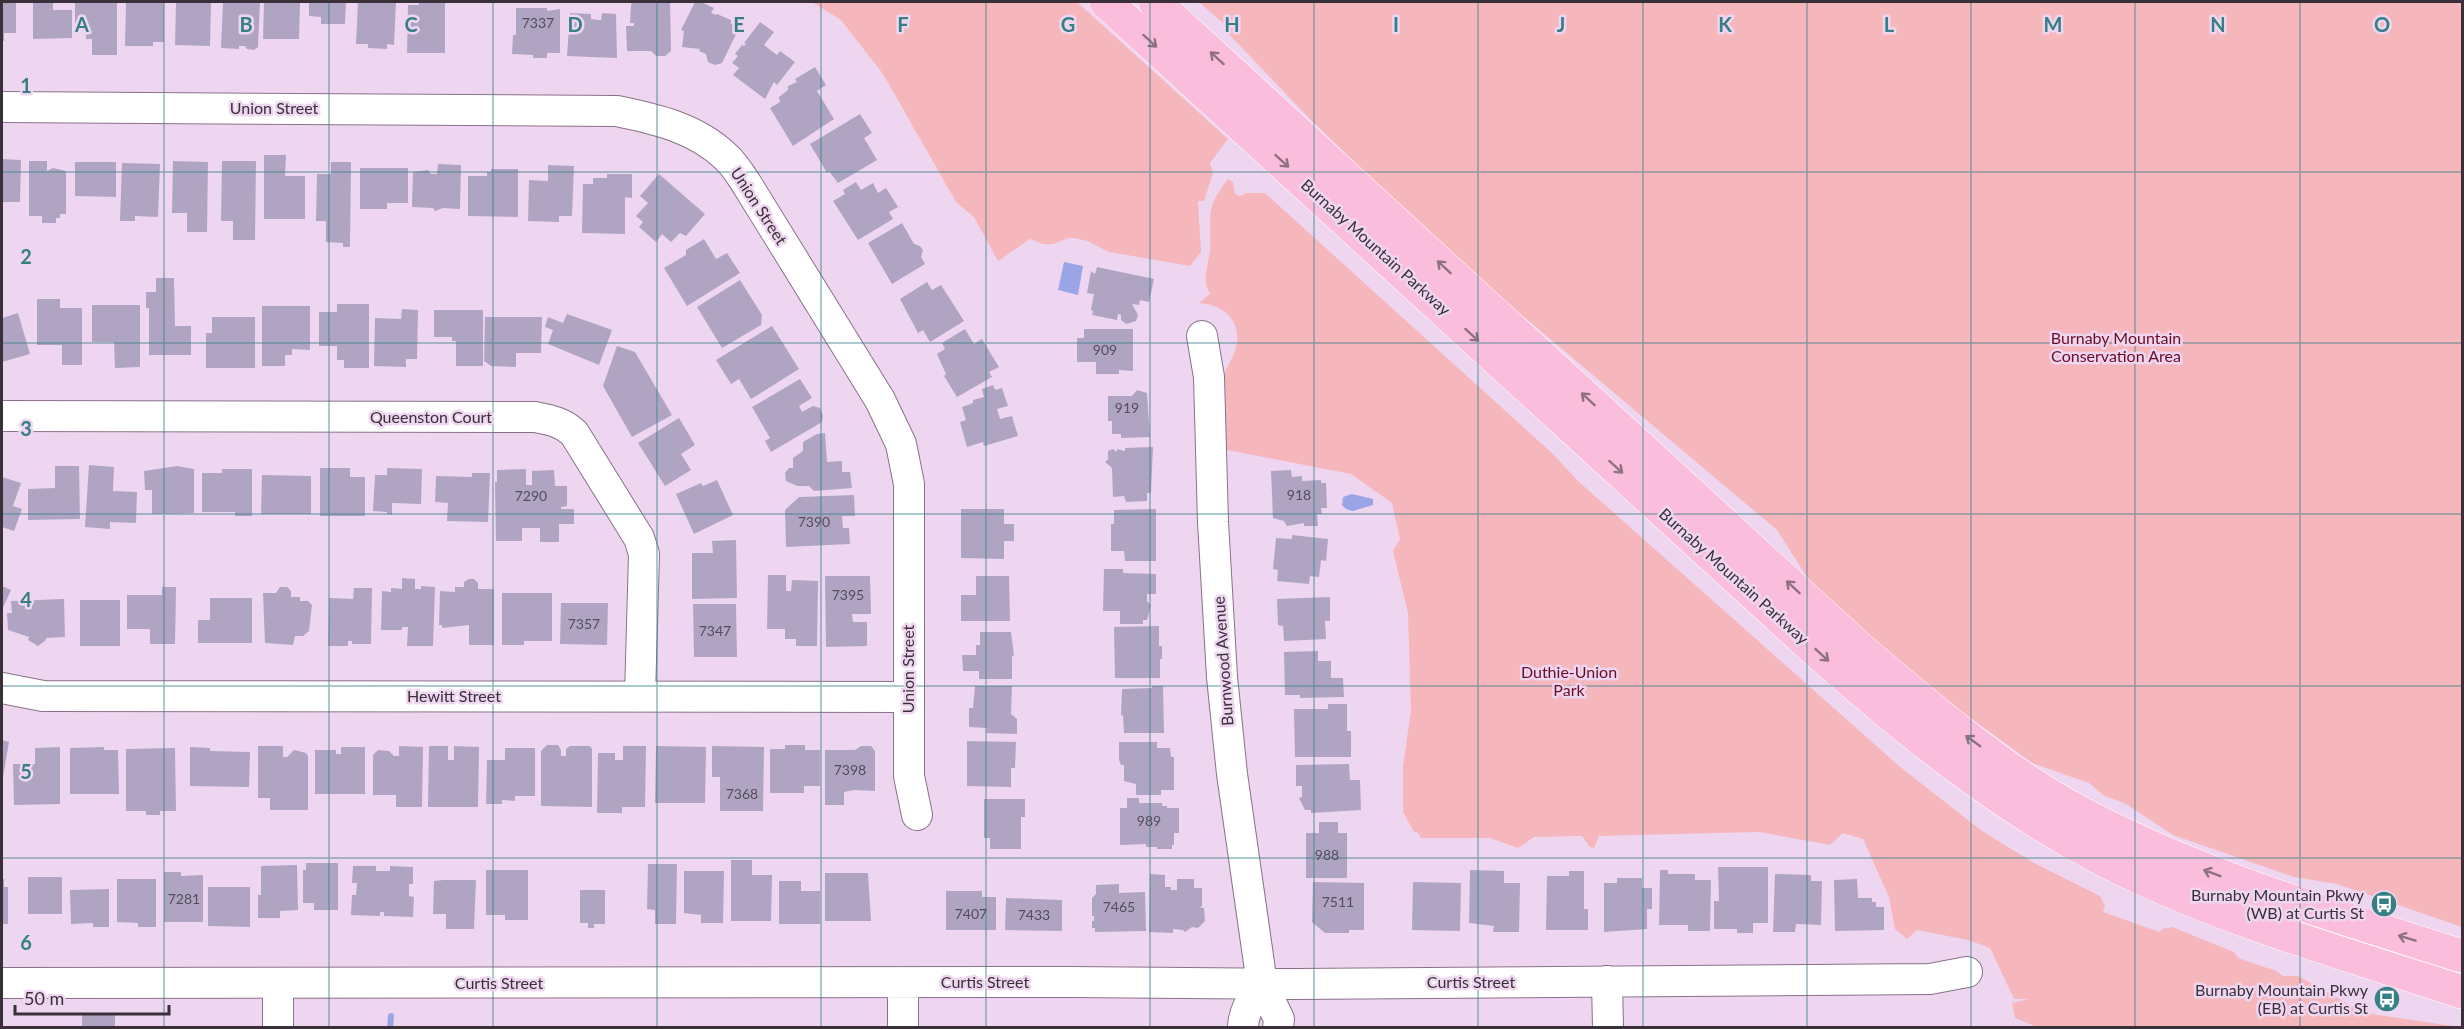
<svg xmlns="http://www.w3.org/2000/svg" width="2464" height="1029" font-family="Lato,sans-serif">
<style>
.green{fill:#f6b7bc}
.water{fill:#99a5e6}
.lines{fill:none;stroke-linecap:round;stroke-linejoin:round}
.stream{stroke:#99a5e6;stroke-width:6}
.building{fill:#afa5c3}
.minor-casing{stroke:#897289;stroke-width:32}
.major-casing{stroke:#fff;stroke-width:34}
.minor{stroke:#fff;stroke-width:30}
.major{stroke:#fabedc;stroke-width:33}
.oneway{stroke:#907083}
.grid{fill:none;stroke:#367f85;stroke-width:1.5;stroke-opacity:0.55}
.labels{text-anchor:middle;stroke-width:5;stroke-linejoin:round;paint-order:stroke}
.number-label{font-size:14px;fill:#564d5c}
.street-label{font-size:16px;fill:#39303a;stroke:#efd6f0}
.park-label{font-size:16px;fill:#6a0c24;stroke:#efd6f0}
.poi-label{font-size:16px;fill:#39303a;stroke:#efd6f0;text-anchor:end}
.grid-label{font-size:20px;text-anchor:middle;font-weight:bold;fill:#367f85;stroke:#efd6f0;stroke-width:5;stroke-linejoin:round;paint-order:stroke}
</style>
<rect width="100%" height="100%" fill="#efd6f0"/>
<path class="green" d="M812,2h265l151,137 -18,24 3,10 -9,28h-6l3,51 -11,14 -81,-14 -22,-11 -13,-3h-5l-16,6h-10l-13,-5 -32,22 -24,-44 -18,-15 -73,-128 -42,-54z
M1199,2h1263v925l-125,-43 -43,-7 -121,-42 -47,-31 -23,-9 -14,-12 -57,-20 -71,-52 -142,-115 -42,-66 -329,-277 -138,-134 -86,-90v-5z
M1228,179l5,3 2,12 5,2 7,-3h18l288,261 25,27 321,285 83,65 52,32 66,33 5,10 -2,6 57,20 2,-3 10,-2 62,25 4,6 38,13 7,5h15l67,37 95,14h-423l-22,-9 -3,-15 16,-4h-14l-24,-51 -22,-8 -51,-10 -10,9 -12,-10 -6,-32 -26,-58 -20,-6 -13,12 -71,-13 -160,4 -5,12 -4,-1 -8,-11 -48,1 -16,11 -28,-10h-69l-4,-6h-3l-11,-20v-46l8,-55 -3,-98 -15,-62 7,-12 -8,-36 -41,-29 -129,-25c1,-23 -1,-47 1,-70 1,-9 8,-17 11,-26 11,-28 -7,-48 -35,-50l11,-9c-9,-16 -1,-29 0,-45 2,-36 -6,-39 18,-70z"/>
<path class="water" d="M1064,262l19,4 -5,29 -20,-5z
M1352,494l21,5v6l-20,6 -7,-2 -4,-4 1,-8z"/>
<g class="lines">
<path class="stream" d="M390,1028l1,-12"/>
</g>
<path class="building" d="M2,2h14v31h-12v8h-2z
M33,2h20v8h19v28l-39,1z
M75,2h42v53h-25v-16h-6v-7l-3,-2h-8z
M176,2h35l-1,44 -35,-1z
M223,2h37l-2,45 -4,3 -7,-1 -2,-3h-6v3l-18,-1z
M264,2h36l-1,37h-36z
M309,2h37l-1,22h-24v-7l-12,-1z
M358,2h38l-2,43 -7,-1v5l-19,-1v-4h-12z
M419,2h26v51h-38l1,-48h11z
M633,2h37l1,49 -6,5h-9l-5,-5h-24l-1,-25h8v-3h-4l1,-19z
M695,2h6l13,6 -3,5 5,2 1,-1 14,6v4l8,4 -17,35 -7,2 -7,-3 -2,-8 -7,-3 1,-2 -18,-2 2,-16 -3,-1z
M126,3h38v39h-11v4h-28z
M516,8h31v3l13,-2v44h-13v5h-14v-3l-21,-1 1,-19h3z
M570,13l21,1v5l7,1h3l1,-7 14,1 1,44 -50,-2z
M760,22l14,10 -10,13 13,10 3,-4 15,11 -18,23 -3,-3 -9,17 -32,-24 6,-7 -7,-5 6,-7 -3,-2 7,-9 2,1 2,-2 -2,-1z
M815,67l11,18 -9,6 17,28 -41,27 -23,-38 10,-6 -1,-5 9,-7v-4l9,-4 -2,-3z
M860,114l12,19 -8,5 13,22 -39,23 -9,-12 -2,2 -17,-29z
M264,155h22l-1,21h20v43h-41z
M2,159l19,1 -1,42h-18z
M29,161h18v10l6,-3 13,3v43h-6v4h-4v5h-14v-7h-13z
M173,161l35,1 -1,70h-20v-19h-15z
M222,161h34l-1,79h-22v-19h-12z
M75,162h41v35l-41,-1z
M331,162h20l-1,85h-7v-4l-17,-1v-21h-10l1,-47h14z
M122,163l38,1 -2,53 -23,-1v5h-15z
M438,164l23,1 -1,44 -17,-1 -8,3 -2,-3 -21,-1 1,-35 15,-2 3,4h6z
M548,165l26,1 -2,50h-13v6l-31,-1 1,-41 19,1z
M360,168h48v35h-21v6h-27z
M491,169h27v48l-50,-1v-40h19v-4h4z
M607,174h25v24l-7,-1v37l-43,-1 1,-49h10v-6h14z
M659,174l46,40 -19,22 -6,-3 -9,9 -9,-8 -6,8 -17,-15 4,-5 -7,-6 12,-13 -8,-7z
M856,182l5,8 12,-7 5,10 8,-5 12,19 -9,5 4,7 -35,21 -25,-39 12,-7 -2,-4z
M902,223l12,21 6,2 3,4 -2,7 4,7 -33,20 -24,-41z
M704,239l12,20 11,-6 13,20 -53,33 -23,-38 22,-13v-5z
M1097,267l57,12 -5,23 -9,-2 -1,5 -7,-1 6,11 -2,6 -10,3 -5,-4v-5l-3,-1 -1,6 -25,-5 1,-4 -2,-1 3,-16 -7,-1 4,-22 4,3z
M156,278h18l1,48h16v29h-42v-47h-3v-16h10z
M740,280l22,35 -1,10 -39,23 -25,-41z
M927,282l5,8 9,-5 23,36 -34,21 -7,-12 -5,3 -18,-34z
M37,299h23v9h22v57h-20v-20h-25z
M337,304h32v64h-25v-8h-7v-14h-18v-34h18z
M92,305h48v62l-25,1 -1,-26h-22z
M262,306h48v44l-18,-1v6h-7v11h-23z
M402,309l16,1 -1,49h-11v8l-32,-1 1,-48 26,1z
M434,310h49v56h-27v-25h-4v-4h-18z
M18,313l12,41 -28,8v-44z
M567,314l45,16 -13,35 -51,-21 5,-14 -8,-3 3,-10 15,6z
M212,317h43v51h-49v-35h6z
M485,317h57l-1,36h-25v14l-25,-1 -7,-5z
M772,326l27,43 -48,30 -12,-20 -8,5 -15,-24z
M965,329l9,15 8,-5 17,28 -10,5 3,5 -35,20 -13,-21 2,-2 -9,-20 8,-5 -3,-6z
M1084,329h49v42l-14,-1v4h-23v-12h-19v-24h7z
M617,346l18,6 37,63 -40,22 -29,-51z
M800,379l12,19 -13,8 3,6 11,-6 7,2 3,8 -1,6 -51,30 -6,-11 5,-3 -18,-31z
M993,385l2,5 7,-2 6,18 -11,3 3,10 12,-3 6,20 -34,10 -1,-4 -16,5 -7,-25 6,-2 -4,-13 11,-4v-3l11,-3 -2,-8z
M1137,390l10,3 3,44 -29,1v-4h-9v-13h-4v-25h24z
M679,418l16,27 -14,9 10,16 -26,16 -27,-43z
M825,433l2,29 15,-1v11h8l2,16 -38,3 -5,-5h-12l-11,-5 -1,-8 4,-5h4v-10l10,-7v-9l14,-8z
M1153,447l-2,46h-4v8l-21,1 -2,-6 -11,1 -1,-29 -7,-6 3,-3v-8l5,-2 4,3v-3l8,2v-3z
M89,465l25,2 -1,24 24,1 -1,31 -26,-1v7l-25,-2z
M55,466h24l1,53 -52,1v-31l27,-1z
M177,466l17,3v44l-42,1v-24h-7l-1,-19z
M320,468h30v9h15v39h-45z
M387,468l35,1 -1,35 -29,-1v12l-5,-1v-2l-14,-1 2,-36h12z
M222,469h30v47h-17v-4h-33v-39h20z
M526,469v16h6v-14l22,-1 1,16h12v20l-6,1v2h13v15h-15v18h-19v-14h-18v13h-26l-1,-59h2v-12z
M1291,470l1,7 10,-1v5l19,-1v3h5l1,25h-6l1,6h-5l1,12h-14v-3l-17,3 -3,-5 -11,-3 -2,-47z
M472,473h18l-2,49 -41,-1 1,-18 -13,-1 1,-26 36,1z
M262,475l49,1v38h-50z
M2,477l19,6 -8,23 9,3 -8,22 -12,-4z
M717,480l16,35 -39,19 -18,-40 25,-11 2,3z
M854,495l1,21h-13l1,12h6l1,16 -64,3 -1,-37 14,-13z
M961,509h43v15h10v17h-10v18l-43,-1z
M1156,509v52h-31l-1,-10h-13v-27h3v-14z
M1292,535l36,4 -2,22 -5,-1 -2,17 -9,-1 -1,8 -32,-3 1,-11 -5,-1 3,-31 16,1z
M736,540l1,58 -45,1v-46h21l-1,-12z
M1104,569h19v4l33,1v20h-9v7l4,4 -4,15h-4v4h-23v-13h-17z
M768,575h18v16h5l1,-11 26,1 -1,65h-21v-7h-11v-10h-18z
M825,576h45l1,38h-19l1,8h14v24l-41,1z
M976,576h33l1,45h-49v-26h15z
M402,578l13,1v10h6v-3l14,1 -2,59h-26l1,-19h-6v3h-21l1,-39 9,1v-4l11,1z
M469,579h5l4,4v6h16v56h-25v-20l-27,3v-3h-3l1,-34 15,1v-5h9v-5z
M2,586l9,4 -9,20z
M162,587h14l-1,57h-25v-15h-23v-34h35z
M280,587h7l4,4v6h9v4h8l4,4 -3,26 -6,5h-8l-2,9 -28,-2 -2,-50h13z
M354,588h18l-1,56h-19v-3h-4v5h-20l1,-48 24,1z
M502,593h50v48h-28v4h-22z
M1330,597v24h-5l1,18 -42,2 -1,-15 -5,-1 -1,-26z
M210,598h42v45h-54v-23h12z
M64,599l1,38 -19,1v2l-8,6 -10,-6 1,-3 -21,-7 -1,-17h5l-1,-12z
M80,600h40v46h-40z
M561,603h47l-1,42 -47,-1z
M693,604h43l1,53h-43z
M1159,626v20h3v13h-2v19h-45l-1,-51z
M980,632h31l3,23 -2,2v22h-33v-8h-16l-1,-16h14v-10h4z
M1318,651v10h13v17h12l1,19 -44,1v-3h-15l-1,-43z
M975,686h37l-1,28 6,5v15l-31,-1 1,-5 -18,-1v-19h4z
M1152,686h11l1,47h-40l-1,-18 -2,1 1,-27 30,-1z
M1328,704h19v27h4v26h-56l-1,-48h34z
M2,740l7,2 -6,35h-1z
M967,741l49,1 -1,26h-4v19l-44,-1z
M1119,742h38v6h13l1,9h3v33h-13v5h-25v-11l-12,-3v-16h-3l-2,-5z
M547,745h11l3,5v6h5v-7l4,-3h20l2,3v58l-51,-1v-55z
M785,745h20v5h15v36h-16v7h-34v-44h15z
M258,746h25v11h4l7,-7 12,3 2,3v54h-38v-12h-12z
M399,746l24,1 -1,60h-26v-12h-23v-40l5,-5 11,1 5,5h5z
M429,746h19v14h6v-14l25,1 -1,60h-50z
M623,746h23l-1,61h-23v6h-25l1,-60h17v7h8z
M656,746l50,1 -1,56h-50z
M712,746l52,1 -1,64h-43v-34h-8z
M861,746h10l4,5v40l-21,-1 -10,2v13h-19v-55h30z
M60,747v57l-46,1 -1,-41h22v-16z
M104,747v3h14l1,44h-49v-46z
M190,747l20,1v3l40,1 -1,35 -59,-1z
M341,747h24v47h-50v-44h21v4h5z
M175,748l1,63h-16v4h-14v-4h-20v-62z
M505,748h30v48h-20v5l-13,-1v4h-16l1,-44h18z
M1349,764l1,16h10l1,30 -50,3v-3h-6l-6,-12 3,-1v-11h-6v-21z
M1127,798h12v5h23v3h5v2h12v25h-5v12h-2v4h-15v-2h-11v-3l-26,1v-37h7z
M984,799h41v18h-4v32h-31v-11h-6z
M1319,822h19v11h9v45h-41v-45h13z
M731,860h21v15h20l-1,46h-40z
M306,863h32v47h-24v-7h-11v-33h3z
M648,864h29l-1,60h-21v-14l-8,-1z
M297,865l1,45 -18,1v7h-22v-23h3v-29z
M353,866h23v5h14v-5l23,1v17h-4v12l5,1 -1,20 -29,-1v-4h-4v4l-29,-1 1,-20h4l1,-12h-5z
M1718,867h50v56h-15v10h-16v-4h-23v-28h5z
M486,870h42v50h-23v-5h-19z
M1470,870l34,1v12h16l-1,49h-26l1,-6 -25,-3z
M1660,870h8v4h27v6h16l-1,51h-22v-6h-29z
M684,871h40l-1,52h-22v-8l-17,-2z
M1569,871h15v38h4v21h-42l1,-54h22z
M164,872h17v4l22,-1v47h-39z
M825,873h43l3,48h-46z
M1150,874l15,1v12h6v3h6v-11h17v9h8v18l-2,2h4l1,13 -7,7 -6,-1 -7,5 -2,-2 -10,-1v4l-24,-1z
M1775,874l36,1v6h11l-1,44 -25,-1 -1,8h-22z
M28,877h34v37h-34z
M1617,878h25v10h10v21h-5v20l-43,3v-49h13z
M2,879h2v8h4v37h-6z
M117,879h39v48h-18v-4l-21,-1z
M1857,879l1,19h14v4h4v5h8v23l-49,1 -1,-51z
M443,880h33l-2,49h-28v-15h-13l1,-33z
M779,881h22v10h19v33h-41z
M1313,882l51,1v47h-15v3h-24l-13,-11z
M1413,882l48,1 -1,48 -48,-1z
M1119,884v9l26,-1 1,39 -51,1v-4h-3v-7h2v-5h-2v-18l4,-4v-9z
M208,887h42v40l-42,-1z
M109,889v38h-16v-4l-22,1 -1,-34z
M580,890h25v34h-11v4h-6v-5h-8z
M946,891h36v6h14v33h-50z
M1006,898l56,2v31l-57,-1z
M82,1013h33v15h-33z"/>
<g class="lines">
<defs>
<path id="minor" d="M2,107l615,4c39,8 79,17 109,46 8,7 14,17 20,26l134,217 21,44 8,40v292l8,39
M1202,336l7,41 4,145 9,155 10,97 30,210 17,35 -1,9
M2,416l533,1c15,3 27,5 39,16l65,105 5,16 -4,142
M2,688l41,8 865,1
M1607,981l1,47
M2,983l1069,-1 224,2 635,-5 37,-7
M278,1028v-45
M903,1028v-45
M1243,1028c0,-17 10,-30 19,-44"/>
<path id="major" d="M1106,2l708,647c93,82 183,156 294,213 112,57 235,91 354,130
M1155,2l705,647c68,57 137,118 215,161 123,66 255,104 387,146"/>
</defs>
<use href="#minor" class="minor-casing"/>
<use href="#major" class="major-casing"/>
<use href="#minor" class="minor"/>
<use href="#major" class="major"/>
</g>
<defs><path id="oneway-shaft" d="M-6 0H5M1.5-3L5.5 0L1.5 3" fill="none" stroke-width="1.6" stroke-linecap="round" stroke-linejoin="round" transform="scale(1.5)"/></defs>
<g class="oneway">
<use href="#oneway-shaft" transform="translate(1150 41) rotate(42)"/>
<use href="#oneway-shaft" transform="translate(1217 58) rotate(-138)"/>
<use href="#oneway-shaft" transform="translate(1282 161) rotate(42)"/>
<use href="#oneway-shaft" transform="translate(1444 267) rotate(-137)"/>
<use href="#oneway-shaft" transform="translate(1472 335) rotate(42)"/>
<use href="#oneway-shaft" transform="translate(1588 399) rotate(-137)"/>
<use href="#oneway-shaft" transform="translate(1616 467) rotate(42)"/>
<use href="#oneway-shaft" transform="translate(1793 587) rotate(-137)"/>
<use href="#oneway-shaft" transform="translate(1822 655) rotate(42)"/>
<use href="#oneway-shaft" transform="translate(1973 741) rotate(-144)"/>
<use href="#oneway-shaft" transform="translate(2212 873) rotate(-159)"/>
<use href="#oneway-shaft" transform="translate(2407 938) rotate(-163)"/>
</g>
<path class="grid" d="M164,2v1026M329,2v1026M493,2v1026M657,2v1026M821,2v1026M986,2v1026M1150,2v1026M1314,2v1026M1478,2v1026M1643,2v1026M1807,2v1026M1971,2v1026M2135,2v1026M2300,2v1026M2,172h2460M2,343h2460M2,514h2460M2,686h2460M2,858h2460"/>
<defs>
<symbol id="bus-disc" viewBox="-11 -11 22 22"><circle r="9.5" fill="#367f85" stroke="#efd6f0"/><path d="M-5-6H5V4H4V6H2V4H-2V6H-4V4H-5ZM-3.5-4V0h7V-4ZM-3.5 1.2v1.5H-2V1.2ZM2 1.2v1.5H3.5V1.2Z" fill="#fff"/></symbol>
</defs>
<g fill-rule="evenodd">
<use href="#bus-disc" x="2369" y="889" width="30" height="30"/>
<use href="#bus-disc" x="2372" y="984" width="30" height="30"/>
</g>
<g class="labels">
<g class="number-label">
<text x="538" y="28">7337</text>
<text x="1105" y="355">909</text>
<text x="1127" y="413">919</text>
<text x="1299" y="500">918</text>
<text x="531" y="501">7290</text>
<text x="814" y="527">7390</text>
<text x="848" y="600">7395</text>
<text x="584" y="629">7357</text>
<text x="715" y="636">7347</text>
<text x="850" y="775">7398</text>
<text x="742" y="799">7368</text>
<text x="1149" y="826">989</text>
<text x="1327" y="860">988</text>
<text x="184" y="904">7281</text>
<text x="1338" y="907">7511</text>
<text x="1119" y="912">7465</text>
<text x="971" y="919">7407</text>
<text x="1034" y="920">7433</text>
</g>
<g class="street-label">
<text x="274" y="114">Union Street</text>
<text transform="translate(759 206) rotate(57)" y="6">Union Street</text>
<text transform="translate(1376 247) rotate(42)" y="6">Burnaby Mountain Parkway</text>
<text x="431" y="423">Queenston Court</text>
<text transform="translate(1734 576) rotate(42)" y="6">Burnaby Mountain Parkway</text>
<text transform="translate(1223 661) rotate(-94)" y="6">Burnwood Avenue</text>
<text transform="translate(908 669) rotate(-90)" y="6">Union Street</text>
<text x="454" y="702">Hewitt Street</text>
<text x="985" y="988">Curtis Street</text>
<text x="1471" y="988">Curtis Street</text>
<text x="499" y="989">Curtis Street</text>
</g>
<g class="park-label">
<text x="2116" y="344">Burnaby Mountain<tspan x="2116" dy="18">Conservation Area</tspan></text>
<text x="1569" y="678">Duthie-Union<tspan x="1569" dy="18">Park</tspan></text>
</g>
<g class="poi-label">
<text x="2364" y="901">Burnaby Mountain Pkwy<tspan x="2364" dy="18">(WB) at Curtis St</tspan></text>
<text x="2368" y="996">Burnaby Mountain Pkwy<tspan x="2368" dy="18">(EB) at Curtis St</tspan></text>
</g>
</g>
<g class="grid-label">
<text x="82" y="32">A</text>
<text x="246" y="32">B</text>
<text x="411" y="32">C</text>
<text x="575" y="32">D</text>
<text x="739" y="32">E</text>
<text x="903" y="32">F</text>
<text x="1068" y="32">G</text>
<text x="1232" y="32">H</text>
<text x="1396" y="32">I</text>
<text x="1561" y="32">J</text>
<text x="1725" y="32">K</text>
<text x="1889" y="32">L</text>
<text x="2053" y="32">M</text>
<text x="2218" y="32">N</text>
<text x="2382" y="32">O</text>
<text x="26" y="93">1</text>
<text x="26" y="264">2</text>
<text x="26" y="436">3</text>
<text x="26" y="607">4</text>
<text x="26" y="779">5</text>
<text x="26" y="950">6</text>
</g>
<rect width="2464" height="1029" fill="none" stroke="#39303a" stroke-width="6"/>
<path d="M15 1005v9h154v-9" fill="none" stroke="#39303a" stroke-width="3"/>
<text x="24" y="1005" font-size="18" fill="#39303a" stroke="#efd6f0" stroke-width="4.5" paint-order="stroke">50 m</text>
</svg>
